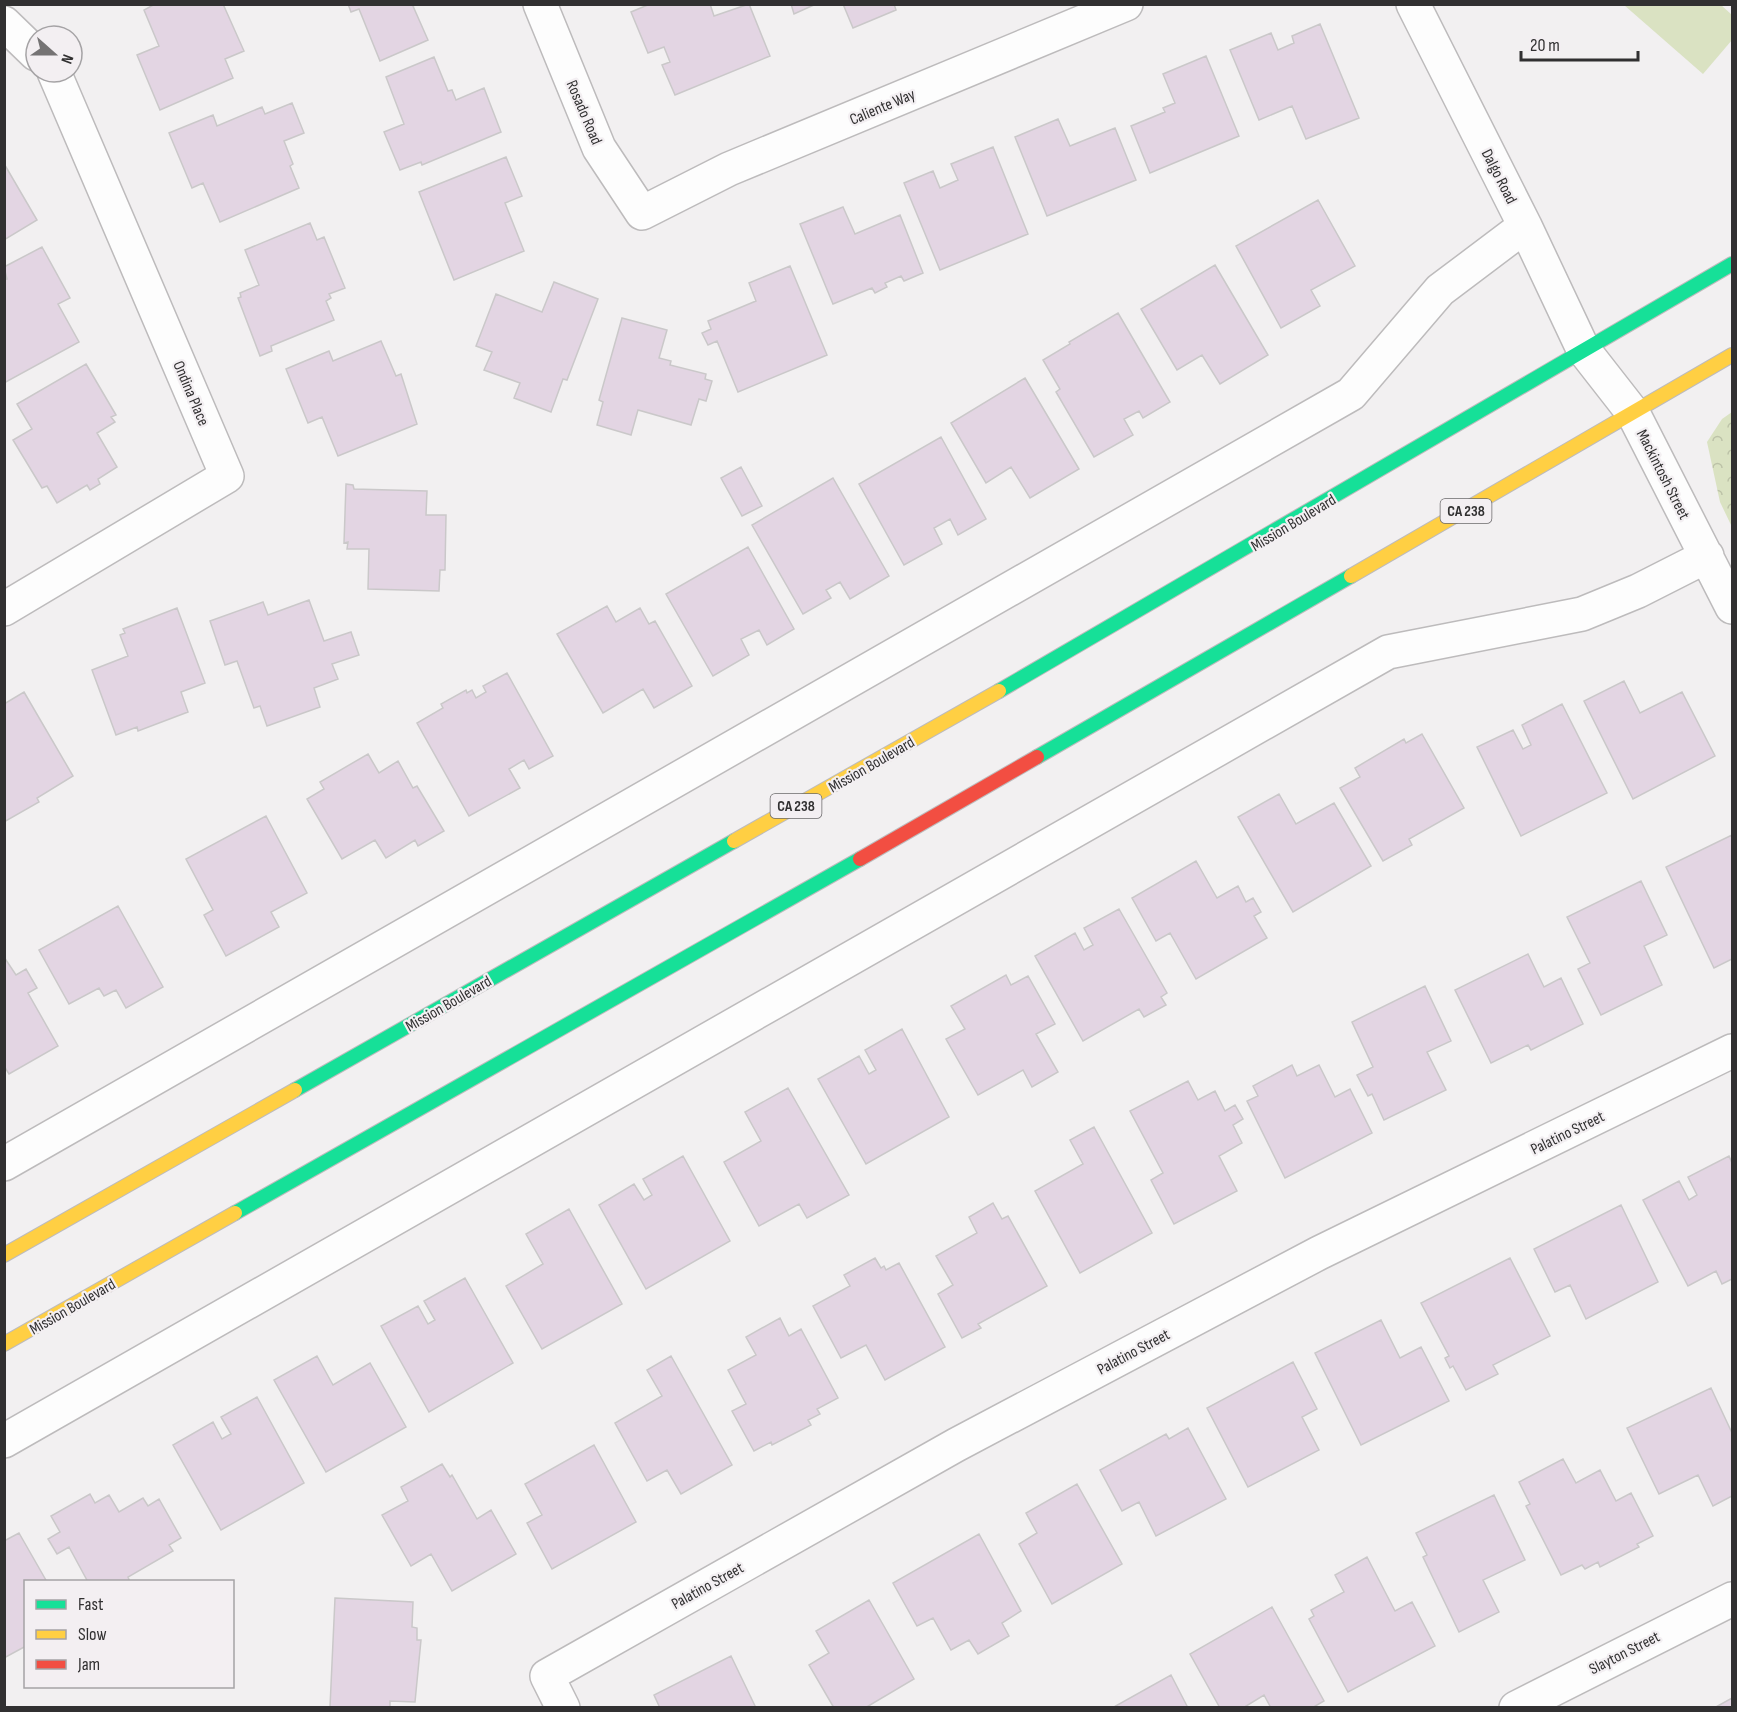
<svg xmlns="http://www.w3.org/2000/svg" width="1737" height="1712" font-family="'Sofia Sans Condensed',sans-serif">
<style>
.green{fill:#dae2c2}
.park{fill:url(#park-crowns)}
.building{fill:#e3d5e3;stroke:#cac8c9;stroke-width:1.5}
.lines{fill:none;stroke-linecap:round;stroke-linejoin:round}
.street-casing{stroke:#bdbbbc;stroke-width:36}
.fast-casing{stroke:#bdbbbc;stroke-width:16}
.slow-casing{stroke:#bdbbbc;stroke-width:16}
.jam-casing{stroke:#bdbbbc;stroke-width:16}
.street{stroke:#fdfdfd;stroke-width:33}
.fast{stroke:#16e098;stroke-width:14}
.slow{stroke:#ffcf43;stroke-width:14}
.jam{stroke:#f24e42;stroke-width:14}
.labels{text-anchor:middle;stroke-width:4.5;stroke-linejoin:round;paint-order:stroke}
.shield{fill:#f3eff2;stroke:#6b696b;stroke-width:1.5}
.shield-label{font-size:15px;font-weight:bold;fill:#313031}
.street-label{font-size:16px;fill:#313031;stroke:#f3eff2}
</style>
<defs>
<pattern id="park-crowns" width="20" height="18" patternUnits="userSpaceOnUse" patternTransform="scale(1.5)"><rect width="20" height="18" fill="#dae2c2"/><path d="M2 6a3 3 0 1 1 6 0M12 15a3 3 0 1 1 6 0" fill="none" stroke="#bcc2a7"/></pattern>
</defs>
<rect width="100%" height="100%" fill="#f2f0f1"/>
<path class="green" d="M1624,5h97l11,10v25l-29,34z"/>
<path class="park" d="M1732,412v115l-12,-25 -13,-60 15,-23z"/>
<path class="building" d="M155,4h68l21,47 -19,8 8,19 -73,32 -23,-55 22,-9 -15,-36z
M348,4h69l-4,2 15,34 -48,21 -21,-52 -8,3z
M650,4h60l4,12 35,-12 21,52 -95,39 -13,-30 8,-3 -6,-15 -16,6 -17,-41z
M791,4h25l-22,10z
M843,4h51l2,6 -43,18z
M1320,24l39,94 -53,21 -14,-33 -33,14 -29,-70 41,-17 7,17 16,-7 -2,-7z
M1206,56l33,80 -89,37 -19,-47 34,-14 -2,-4 12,-5 -12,-29z
M434,57l14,34 4,-1 4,10 28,-12 17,44 -79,33 -1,-3 -21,8 -16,-38 20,-8 -18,-47z
M292,103l12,30 -20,8 9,23 -3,2 9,22 -79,34 -17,-39 -11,5 -23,-55 44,-18 4,11 45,-19 3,7z
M1058,119l12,27 45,-18 21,52 -89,36 -32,-79z
M993,147l35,87 -88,36 -36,-87 29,-12 7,17 18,-8 -7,-16z
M506,157l16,39 -17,7 19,48 -70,29 -35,-88z
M6,167l31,53 -33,20v-71z
M1318,200l37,66 -44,24 9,16 -39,22 -45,-82z
M843,207l12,27 45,-19 23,58 -19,8 -3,-5 -16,7 2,4 -12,6 -3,-5 -39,16 -33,-80z
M310,223l7,17 7,-3 21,51 -16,6 2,4 -5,3 8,19 -63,26 1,5 -12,5 -22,-58 3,-1 -1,-4 19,-8 -14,-35z
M42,247l28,51 -12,6 21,38 -75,41v-103l3,-1 -3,-12z
M1215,265l53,90 -48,29 -18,-29 -25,15 -36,-61z
M790,266l37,89 -89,37 -21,-51 -9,4 -6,-12 9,-4 -3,-8 48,-20 -7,-18z
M554,282l44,17 -31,81 -4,-1 -12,33 -37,-14 6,-15 -36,-13 8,-18 -16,-6 20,-52 46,18z
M1118,313l52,89 -27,16 -4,-7 -15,8 9,16 -39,22 -38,-65 4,-3 -17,-29 27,-16 -1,-2z
M622,318l45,12 -8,28 12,3 -1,4 36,9 -1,5 7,2 -6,20 -7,-2 -8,26 -53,-15 -7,25 -34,-10 6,-23 -4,-2z
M381,341l15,35 5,-2 16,50 -79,32 -16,-39 -14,6 -22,-54 43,-18 4,10z
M86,364l30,51 -5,2 4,5 -18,11 20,34 -19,12 2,5 -10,6 -3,-5 -30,18 -10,-17 -5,2 -29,-48 19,-11 -15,-25z
M1025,378l54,91 -49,29 -19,-31 -25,16 -35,-60z
M941,437l45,82 -28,16 -8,-16 -16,9 8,16 -38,21 -45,-81z
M741,467l21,39 -20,10 -21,-38z
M833,478l56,98 -39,23 -10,-17 -14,8 5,8 -28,16 -51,-89z
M346,484l7,1 1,4 73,2 -1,24h20l-1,55h-5l-1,21 -71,-2 1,-40h-22l1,-7 -4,1z
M748,547l46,82 -27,16 -8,-15 -18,9 8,16 -36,21 -47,-82z
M309,600l15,41 27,-9 8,23 -27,9 6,15 -24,9 6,19 -53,19 -7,-20 -6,2 -17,-47 -12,4 -15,-44 53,-19 5,13z
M607,606l9,16 24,-14 9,16 6,-3 37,65 -38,22 -11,-19 -40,24 -46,-79z
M177,608l28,75 -24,9 7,20 -50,19 -1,-4 -21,8 -24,-65 36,-14 -8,-21 5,-2 -2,-4z
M507,673l46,83 -24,13 -5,-9 -15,9 11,19 -51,28 -52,-93 26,-15 -2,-4 25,-14 1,3 5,-3 4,8 10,-6 -3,-6z
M1624,681l16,32 42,-21 33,64 -82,43 -49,-98z
M24,692l49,84 -36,22 2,4 -35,20v-118z
M1562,704l45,89 -86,43 -44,-89 36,-17 10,19 8,-4 -9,-20z
M1422,734l42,74 -55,31 3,6 -29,16 -43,-73 20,-11 -5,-9 49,-29 2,4z
M368,754l11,19 19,-12 15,27 4,-2 27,45 -26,15 -3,-6 -29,18 -11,-18 -33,19 -35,-60 17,-10 -4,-7z
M1279,794l17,30 38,-21 37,63 -78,46 -55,-95z
M266,816l41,77 -36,19 8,15 -53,29 -22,-41 9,-5 -27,-51z
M1732,835v124l-18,9 -48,-101z
M1196,861l21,37 21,-12 8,16 7,-4 8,14 -7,4 13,22 -71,41 -26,-46 -14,8 -24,-43z
M1641,881l26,54 -23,11 18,39 -61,30 -23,-46 12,-6 -23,-46z
M118,906l45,81 -37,21 -10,-18 -12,6 -5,-8 -30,16 -30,-54z
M1119,909l48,84 -6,4 5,8 -22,12 -5,-8 -56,32 -48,-85 40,-23 9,17 9,-5 -9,-17z
M1528,954l16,33 17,-9 22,46 -52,26 -3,-5 -37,18 -36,-73z
M4,957l12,18 10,-6 11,19 -9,5 30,53 -49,28 -5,-8z
M1006,975l5,10 17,-9 27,48 -19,10 22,38 -26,15 -9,-17 -45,25 -32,-56 19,-10 -14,-23z
M1425,986l26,55 -24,11 19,38 -62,30 -12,-26 -4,2 -11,-21 16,-8 -21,-45z
M902,1029l47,88 -83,47 -48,-85 41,-23 10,18 7,-4 -11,-20z
M1292,1065l5,11 22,-11 16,32 15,-8 22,44 -87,45 -38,-77 11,-5 -5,-10z
M1188,1081l10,19 17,-9 10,20 10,-6 8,14 -10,6 9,18 -23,13 18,35 -63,33 -23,-44 12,-7 -33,-62z
M788,1088l61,107 -42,23 -8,-14 -40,22 -35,-64 37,-21 -16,-29z
M1094,1127l58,106 -72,40 -45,-82 48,-27 -13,-24z
M683,1156l47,85 -84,48 -47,-84 35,-21 10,16 8,-5 -9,-16z
M1729,1156l3,7v116l-10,5 -6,-13 -28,15 -45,-86 36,-19 10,19 8,-5 -9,-18z
M993,1203l9,16 6,-3 39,70 -69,38 3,4 -19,10 -24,-44 15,-9 -17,-29 41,-23 -8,-16z
M1621,1205l37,77 -72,37 -16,-34 -15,7 -21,-43z
M569,1209l53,95 -80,45 -36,-63 37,-22 -17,-30z
M875,1258l6,10 3,-2 2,4 13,-7 46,84 -60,33 -19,-35 -25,13 -28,-52 37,-20 -6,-11z
M1510,1258l40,78 -57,29 5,9 -32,16 -13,-24 -3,2 -5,-10 4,-2 -28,-53z
M465,1278l48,85 -84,49 -48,-86 37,-20 10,18 7,-4 -11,-19z
M780,1318l9,18 12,-7 37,69 -21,11 3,5 -12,6 3,5 -39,20 -1,-3 -17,9 -22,-40 14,-7 -18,-34 28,-15 -10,-18z
M1381,1320l19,38 21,-11 28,54 -88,44 -46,-92z
M317,1356l16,29 37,-22 36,64 -80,45 -52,-92z
M671,1356l61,109 -51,29 -14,-24 -20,11 -32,-58 47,-27 -15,-26z
M1293,1362l24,47 -15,8 17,33 -71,37 -41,-79z
M1711,1388l21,45v63l-19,10 -15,-31 -39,19 -32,-66z
M257,1397l47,86 -83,47 -48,-85 40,-23 9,17 9,-5 -10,-17z
M1188,1428l38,71 -70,37 -17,-34 -17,9 -22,-41 66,-36 3,5z
M594,1445l42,77 -84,47 -25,-46 15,-8 -17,-31z
M1563,1459l13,24 24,-13 16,31 15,-8 22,43 -16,8 2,3 -39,20 -2,-5 -13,7 -3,-4 -21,10 -35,-69 4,-2 -11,-22z
M442,1464l8,13 2,-2 25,44 14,-9 25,44 -64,37 -21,-37 -20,12 -29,-51 26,-14 -7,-14z
M1077,1484l45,80 -70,40 -33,-60 18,-11 -11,-20z
M90,1494l5,9 14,-8 10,17 24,-14 5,8 11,-7 22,39 -12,7 4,6 -45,26 2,5h-42l-19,-35 -12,7 -9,-15 12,-7 -9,-16z
M1494,1495l31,65 -42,20 16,32 -40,20 -36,-75 4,-2 -11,-22z
M19,1533l28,49h-21v64l-22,12v-117z
M979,1534l42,77 -19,12 7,13 -31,18 -9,-14 -18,10 -18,-32 -16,8 -24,-43z
M1367,1557l28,54 17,-9 23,44 -87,46 -39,-73 5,-3 -3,-6 33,-18 -9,-17z
M335,1598l78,4 -1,25 5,1v12h4l-6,62 -25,-1v7l-60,-1z
M869,1600l45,79 -49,29h-31l-25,-43 20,-12 -13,-22z
M1272,1607l52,94 -12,7h-41l-7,-13 -21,13h-23l-30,-54z
M731,1656l25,52h-96l-6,-13z
M1171,1675l17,33h-76z
M1732,1698v10h-18z"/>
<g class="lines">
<defs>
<path id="street" d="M540,4l59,144 43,65 87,-44 397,-165
M1413,4l112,222 58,123 50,64 99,194
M4,23l32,31
M4,609l223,-133 -173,-404
M4,1164l1347,-770 89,-104 85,-64
M4,1441l1384,-789 194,-38 56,-23 69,-35
M563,1708l-16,-32 409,-231 363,-192 413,-202
M1516,1708l216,-109"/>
<path id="fast" d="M999,691l733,-427
M1037,757l314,-181
M295,1090l439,-249
M235,1213l625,-354"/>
<path id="slow" d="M1351,576l381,-221
M734,841l265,-150
M4,1255l291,-165
M4,1344l231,-131"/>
<path id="jam" d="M860,859l177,-102"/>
</defs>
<use href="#street" class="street-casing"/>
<use href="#fast" class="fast-casing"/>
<use href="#slow" class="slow-casing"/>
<use href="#jam" class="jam-casing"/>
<use href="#street" class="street"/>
<use href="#fast" class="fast"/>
<use href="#slow" class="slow"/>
<use href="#jam" class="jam"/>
</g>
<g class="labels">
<g class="shield">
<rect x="1440.5" y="499" width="51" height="24" rx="4.5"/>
<rect x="770.5" y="794" width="51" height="24" rx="4.5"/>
</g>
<g class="shield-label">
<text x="1466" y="516">CA 238</text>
<text x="796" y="811">CA 238</text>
</g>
<g class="street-label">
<text transform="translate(882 106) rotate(-23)" y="6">Caliente Way</text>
<text transform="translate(585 112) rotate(67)" y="6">Rosado Road</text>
<text transform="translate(1500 176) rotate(63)" y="6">Dalgo Road</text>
<text transform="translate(192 393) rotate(67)" y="6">Ondina Place</text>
<text transform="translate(1664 474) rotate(63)" y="6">Mackintosh Street</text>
<text transform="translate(1293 522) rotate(-31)" y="6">Mission Boulevard</text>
<text transform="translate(871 764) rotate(-30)" y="6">Mission Boulevard</text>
<text transform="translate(448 1003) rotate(-30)" y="6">Mission Boulevard</text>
<text transform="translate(1567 1132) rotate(-26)" y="6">Palatino Street</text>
<text transform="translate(72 1306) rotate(-30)" y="6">Mission Boulevard</text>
<text transform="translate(1133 1351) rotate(-28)" y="6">Palatino Street</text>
<text transform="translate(707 1585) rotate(-29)" y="6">Palatino Street</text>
<text transform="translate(1624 1652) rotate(-27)" y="6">Slayton Street</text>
</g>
</g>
<rect width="1737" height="1712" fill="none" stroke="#313031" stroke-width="12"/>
<rect x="24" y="1580" width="210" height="108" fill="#f3eff2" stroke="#a5a3a5" stroke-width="1.5"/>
<rect x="36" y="1600" width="30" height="9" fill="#16e098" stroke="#a5a3a5" stroke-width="1.5"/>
<text x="78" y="1610" font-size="18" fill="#313031">Fast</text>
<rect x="36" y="1630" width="30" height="9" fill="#ffcf43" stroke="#a5a3a5" stroke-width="1.5"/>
<text x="78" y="1640" font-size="18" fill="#313031">Slow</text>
<rect x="36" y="1660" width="30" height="9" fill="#f24e42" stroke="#a5a3a5" stroke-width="1.5"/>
<text x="78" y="1670" font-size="18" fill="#313031">Jam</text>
<g transform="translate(54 54) rotate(111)"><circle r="28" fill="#f3eff2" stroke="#a5a3a5" stroke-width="1.5"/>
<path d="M0-4.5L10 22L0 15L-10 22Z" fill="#757374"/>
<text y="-9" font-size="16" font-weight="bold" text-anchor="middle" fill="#313031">N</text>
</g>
<path d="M1521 51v9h117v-9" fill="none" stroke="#313031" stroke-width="3"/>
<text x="1530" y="51" font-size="18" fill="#313031" stroke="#f3eff2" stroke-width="4.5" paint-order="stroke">20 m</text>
</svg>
